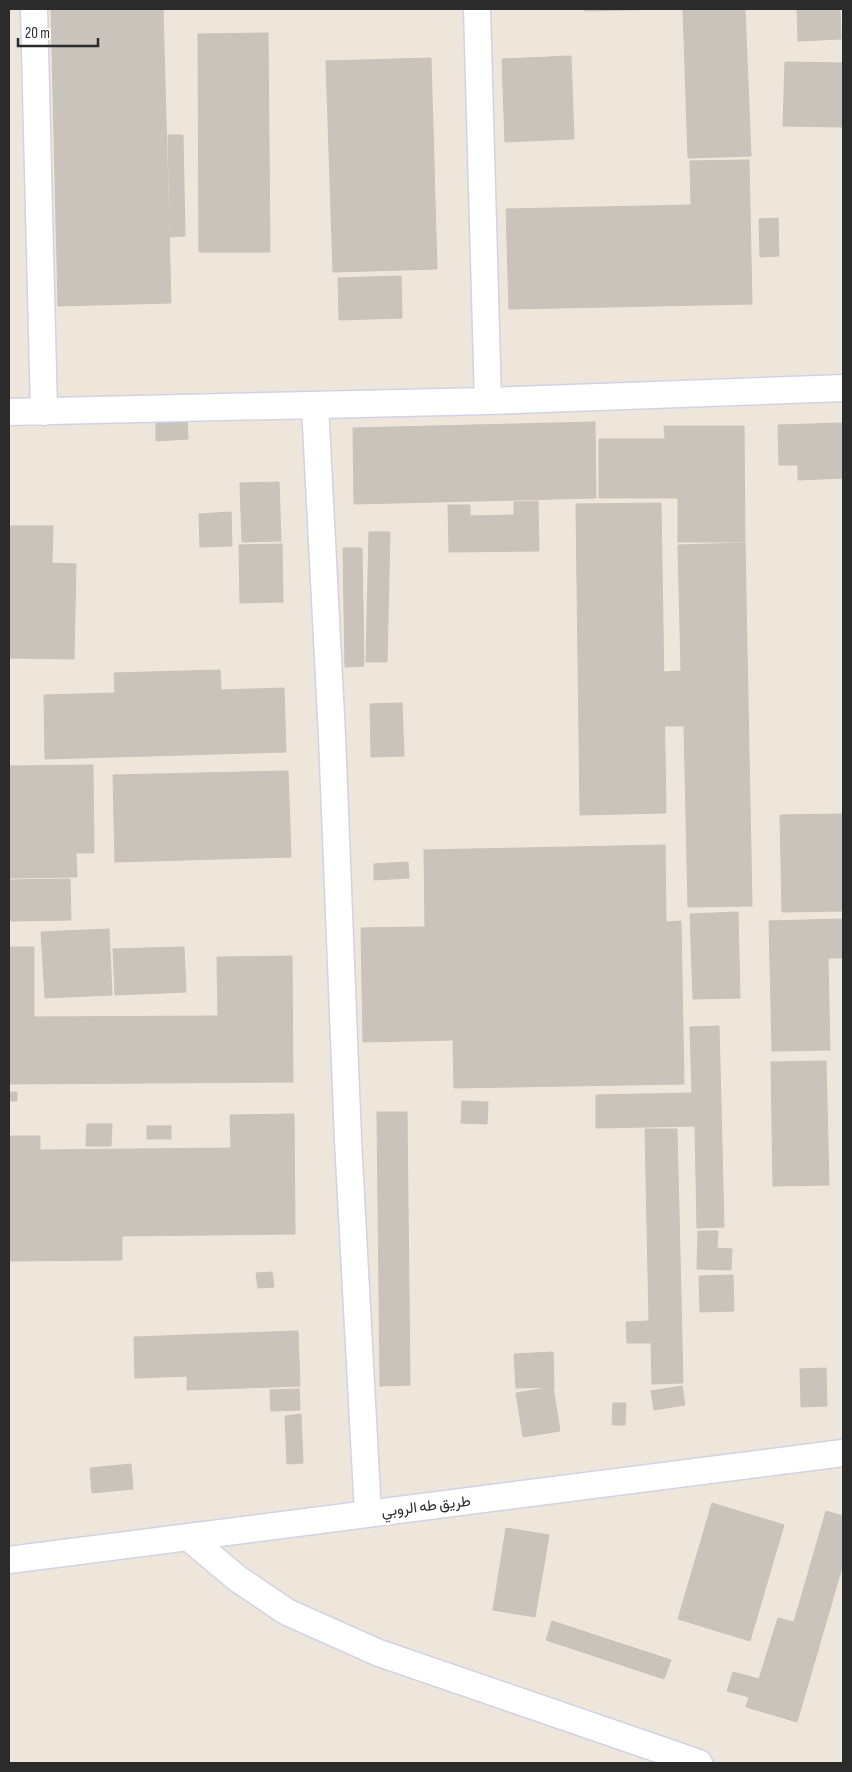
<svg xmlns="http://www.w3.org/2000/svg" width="852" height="1772" font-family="'Sofia Sans Condensed',Vazirmatn,sans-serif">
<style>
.building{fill:#c9c3bb;stroke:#cac3b5}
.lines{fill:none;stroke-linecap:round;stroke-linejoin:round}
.minor-casing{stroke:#d0d3e5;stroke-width:29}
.minor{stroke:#fff;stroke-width:26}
.labels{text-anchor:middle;stroke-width:5;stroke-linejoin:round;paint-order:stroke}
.street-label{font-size:15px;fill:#2b2b2b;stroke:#fff}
</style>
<rect width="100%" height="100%" fill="#eee6db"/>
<path class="building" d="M51,9h112l8,294 -113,3z
M584,9h85l-85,2z
M683,9h62l6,147 -63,2z
M797,9h43l1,30 -43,2z
M268,33l2,219h-71l-1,-218z
M571,56l3,83 -69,3 -3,-83z
M431,58l6,211 -104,3 -7,-211z
M785,62l58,1v64l-60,-1z
M168,135h15l2,101 -15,1z
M749,160l3,144 -243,5 -3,-100 185,-4 -1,-44z
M778,218l1,38 -19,1 -1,-38z
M401,276l1,42 -63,2 -1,-42z
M187,418l1,21 -32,2v-21z
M595,422l1,76 -242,6 -1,-76z
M843,423v55l-45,2v-15h-19l-1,-40z
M664,426h80l1,116h-67v-44h-79v-59h66z
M279,482l2,59 -39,1 -2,-59z
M538,501l1,50 -90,1 -1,-47h22v11l44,-1v-13z
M661,503l5,310 -86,2 -4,-311z
M231,512l1,34 -32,1 -1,-33z
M9,526h44l-1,37 24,1 -2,95 -65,-1z
M369,532h21l-3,130h-21z
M745,543l7,363 -64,1 -4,-181h-19l-1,-54 17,-1 -3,-126z
M282,544l1,58 -43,1 -1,-58z
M343,548h19l2,118 -19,1z
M220,670l1,20 63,-2 2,64 -241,7 -1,-64 71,-2 -1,-20z
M402,703l2,53 -33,1 -1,-53z
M93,765l1,88h-18l1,24 -67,1v-112z
M288,771l3,86 -176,5 -2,-87z
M843,814v97l-61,1 -2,-97z
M665,845l1,77 15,-1 3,163 -230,4 -1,-48 -90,2 -2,-114 64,-1 -1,-77z
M408,862l1,16 -35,2v-16z
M70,879l1,41 -62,1v-41z
M738,912l2,86 -47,1 -3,-85z
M843,919v39h-15l2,92 -58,1 -3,-130z
M109,929l3,66 -67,3 -4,-66z
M9,947h25v70l184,-1 -1,-59 75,-1 1,126 -284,2z
M184,947l2,45 -71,3 -2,-46z
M719,1026l5,201 -27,1 -2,-102 -99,2v-33l96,-2 -2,-66z
M826,1061l3,124 -56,1 -2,-124z
M9,1092h8v9h-8z
M462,1101l26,1 -1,22 -26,-1z
M377,1112h30l3,273 -30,1z
M294,1114l1,120 -173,2v24l-113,1v-125h31v14l191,-2 -1,-33z
M87,1124h25l-1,22h-25z
M147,1126h24v13h-24z
M645,1129h32l6,254 -31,1 -1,-41h-24l-1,-21 23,-1z
M698,1231h20l-1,17 15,1 -1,21 -34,-1z
M272,1272l2,15 -16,1 -2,-15z
M733,1275l1,36 -34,1 -1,-36z
M298,1331l2,55 -113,4v-14l-52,2 -1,-41z
M553,1352l1,35 -38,1 -2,-34z
M826,1368l1,38 -26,1 -1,-38z
M682,1386l3,19 -31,5 -3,-19z
M553,1387l7,44 -37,6 -7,-44z
M299,1389l1,21 -29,1 -1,-21z
M613,1403h13l-1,22h-13z
M301,1414l2,49 -16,1 -2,-48z
M131,1464l2,25 -41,4 -2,-25z
M712,1503l72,22 -34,116 -72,-22z
M826,1511l17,5v48l-46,158 -51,-15 3,-10 -22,-6 6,-19 26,7 19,-61 16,4z
M506,1528l43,7 -14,82 -42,-7z
M552,1621l119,39 -7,19 -118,-39z"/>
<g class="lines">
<defs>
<path id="minor" d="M34,9l10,403
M477,9l11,392
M315,405l17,331 16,404 20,374
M9,412l479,-11 355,-13
M188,1537l50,42 49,33 92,41 320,110
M9,1560l834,-107"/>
</defs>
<use href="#minor" class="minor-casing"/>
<use href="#minor" class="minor"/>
</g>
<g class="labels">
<g class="street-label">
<text transform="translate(426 1506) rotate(-7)" y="5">طريق طه الروبي</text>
</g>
</g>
<rect width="852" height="1772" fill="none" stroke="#2b2b2b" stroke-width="20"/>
<path d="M18 38v8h80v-8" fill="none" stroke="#2b2b2b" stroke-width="2.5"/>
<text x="25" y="38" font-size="15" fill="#2b2b2b" stroke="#ffffff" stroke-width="4" paint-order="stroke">20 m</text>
</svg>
